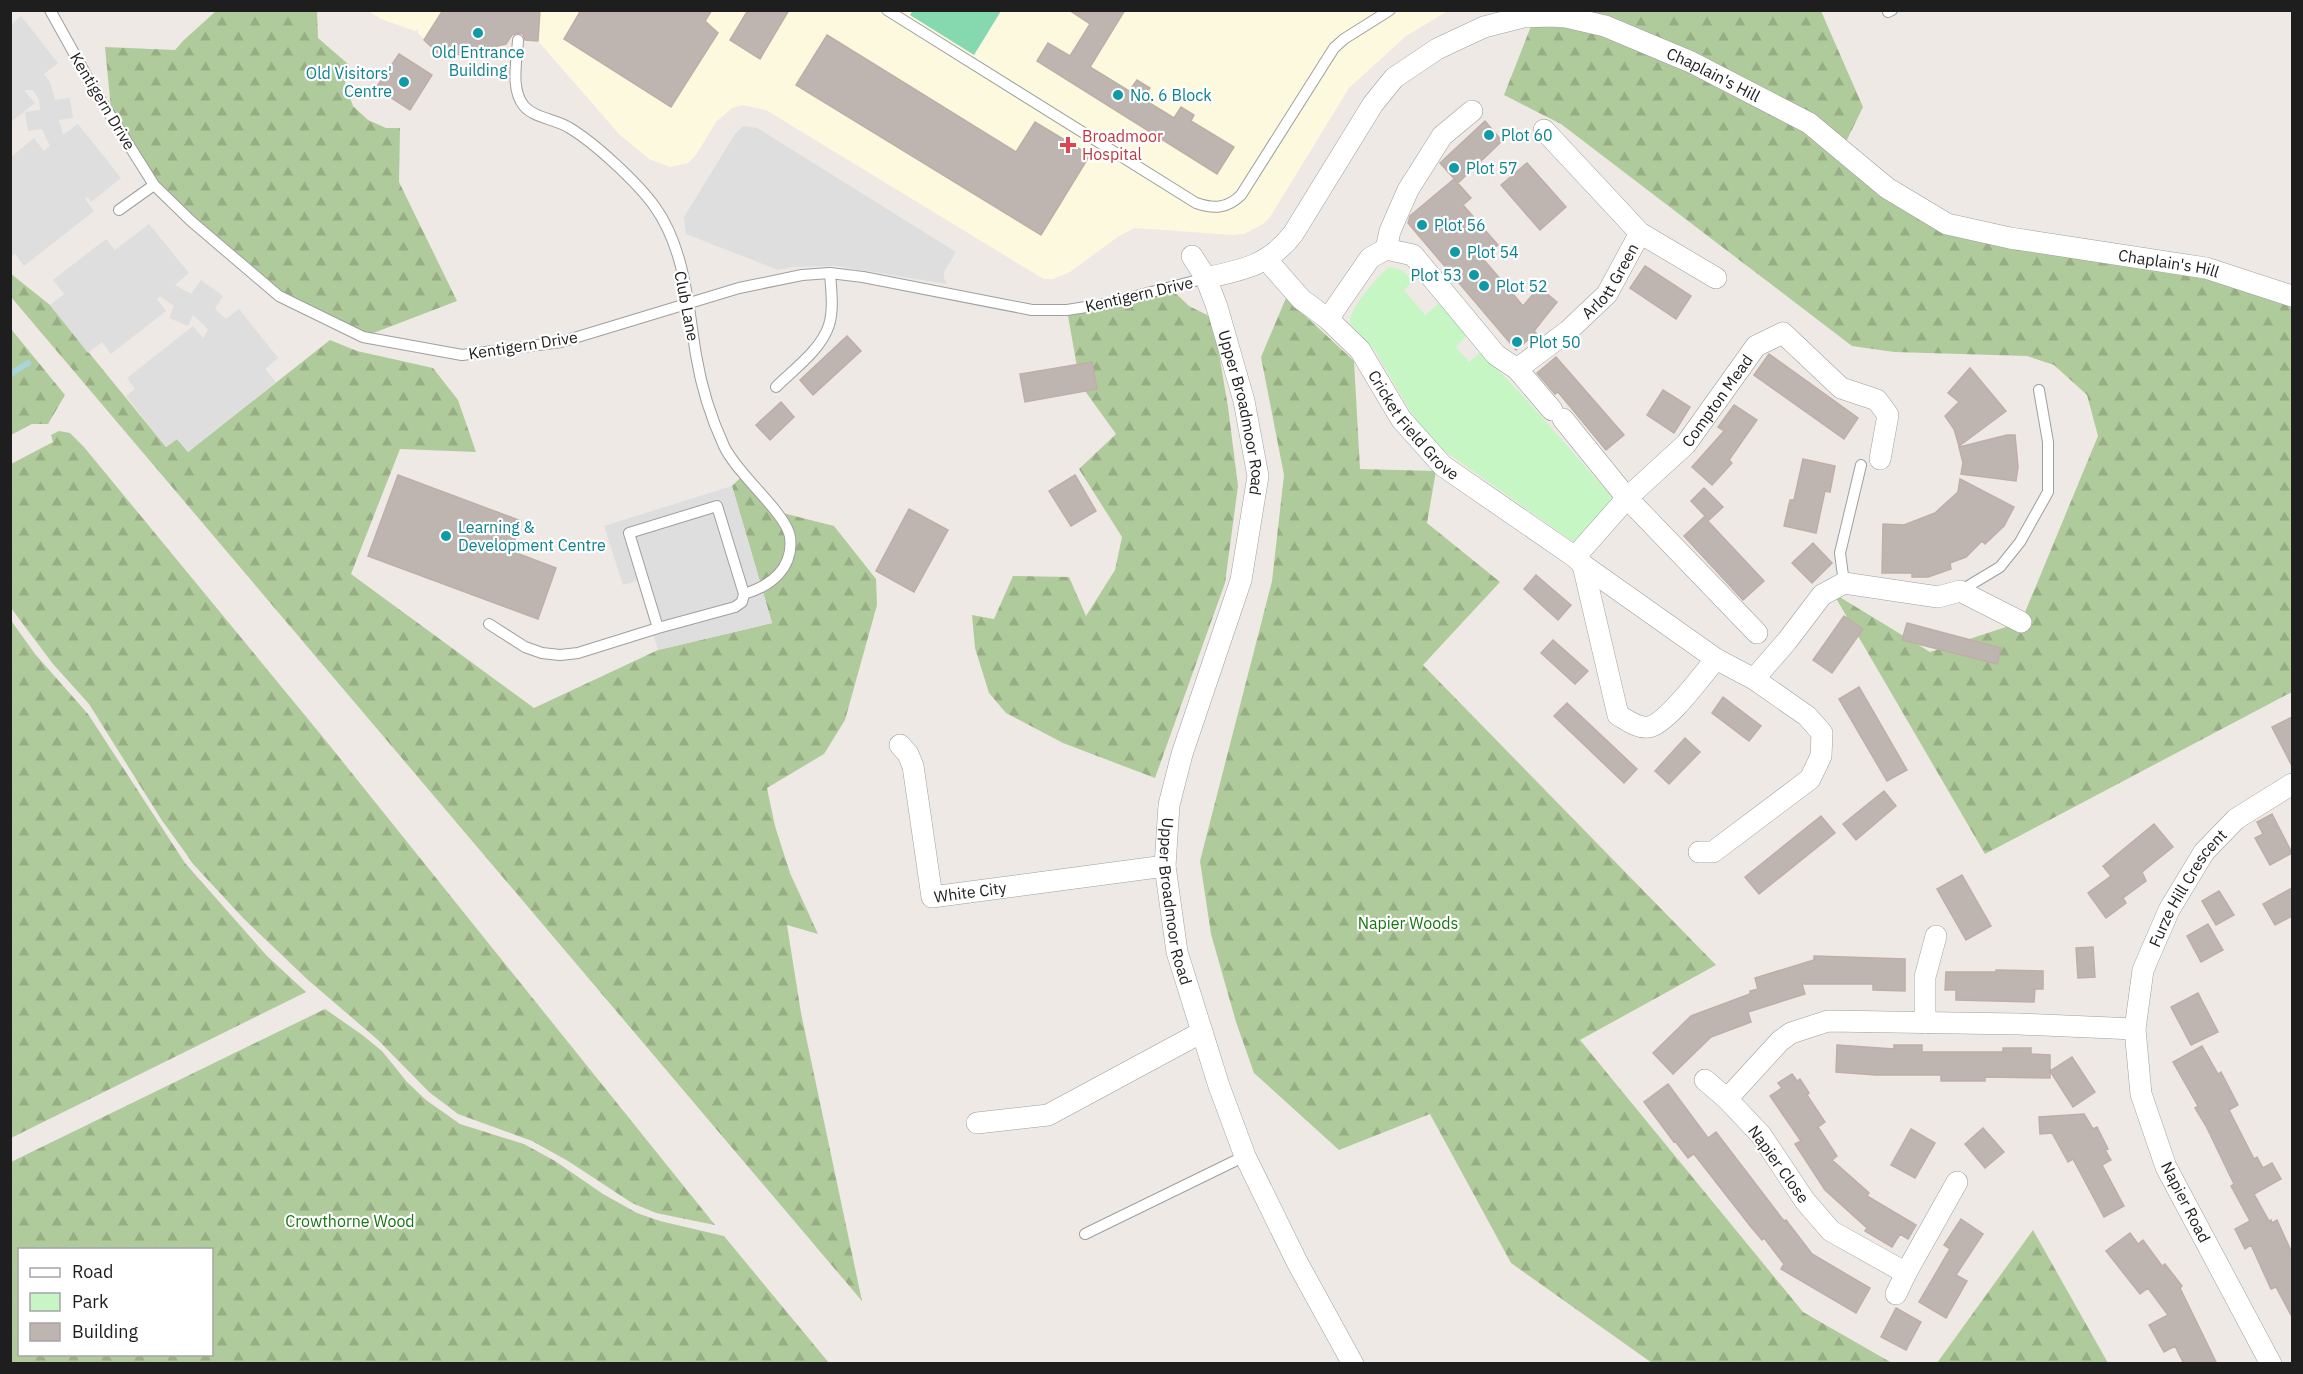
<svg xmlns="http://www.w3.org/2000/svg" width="2303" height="1374" font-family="'IBM Plex Sans',sans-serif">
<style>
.education{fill:#fdf9de}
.forest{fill:url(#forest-firs);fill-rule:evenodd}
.park{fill:#c6f6c3}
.pitch{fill:#86d9ae}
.parking{fill:#dedede}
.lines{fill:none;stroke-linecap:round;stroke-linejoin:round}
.stream{stroke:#a7d5d9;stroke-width:6}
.building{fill:#beb5b1;stroke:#bfaea7;stroke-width:1.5}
.service-casing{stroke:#9f9f9f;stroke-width:12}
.minor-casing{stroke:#9f9f9f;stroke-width:22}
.service{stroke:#fff;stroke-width:10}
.minor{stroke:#fff;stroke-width:21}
.culture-dot{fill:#0f9aa8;stroke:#fff;stroke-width:2}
.health-dot{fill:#e0444e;stroke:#fff;stroke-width:2}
.labels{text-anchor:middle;stroke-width:4.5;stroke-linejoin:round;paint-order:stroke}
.culture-label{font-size:16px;fill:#0d838f;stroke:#fff;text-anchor:start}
.street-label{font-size:16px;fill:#1e1e1e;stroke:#fff}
.health-label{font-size:16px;fill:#be3a42;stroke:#fff;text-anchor:start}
.park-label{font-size:16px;fill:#177611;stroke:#fff}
</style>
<defs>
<pattern id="forest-firs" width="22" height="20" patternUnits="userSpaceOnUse" patternTransform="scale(1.5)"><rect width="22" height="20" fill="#b0cb9b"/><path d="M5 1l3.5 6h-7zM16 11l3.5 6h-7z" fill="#97ae85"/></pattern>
</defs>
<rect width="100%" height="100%" fill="#eee9e4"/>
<path class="education" d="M368,11h1080l-42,25 -57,52 -79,129 -7,7 -19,10 -11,1 -98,-7 -16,8 -49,36 -17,7h-9l-7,-4 -271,-165 -24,-5 -10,3 -16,14 -20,33 -8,8 -18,4 -21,-8 -30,-25 -81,-93 -28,-2 -4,5 -70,8 -18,-19v-4l-3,2 -34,-12z"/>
<path class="forest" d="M216,11h101l1,27 30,26 -3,20 8,22 15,14 18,8h14l-1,54 58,119 -94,36 -84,-41 -125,-111 -42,-66 -7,-72 70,3 9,-10z
M1537,11h284l42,96 -21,43 105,74 345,72v396l-307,162 -152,-261 97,59 91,-30 77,-186 -11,-41 -33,-30 -27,-9 -133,-4 -42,-6 -291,-222 -57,-29z
M10,273l40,32 116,142 11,-8 11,13 142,-112 27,11 76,17 25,32 18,52 -76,-3 -49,125 183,134 124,-58 114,-27 -40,-137 11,-11 32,36 59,15 42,53 1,26 -32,115 -21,34 -57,34 8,38 15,47 28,61 -31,-9 14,88 61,288 -851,-1004z
M1169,287l20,19 24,12 15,89 10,79 -13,97 -70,195 -92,-35 -57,-30 -17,-20 -14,-45 -3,-33 22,4 19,-43 56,1 17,39 29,-46 7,-33 -43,-68 37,-35 -36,-50 -13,-74z
M1286,298l68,63 6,108 76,2 -9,52 73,59 -77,83 293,300 -136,75 223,272 89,51h-240l-141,-100 -81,-149 -91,36 -85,-77 -18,-51 -25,-88 -11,-73 72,-280 12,-106 -23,-118z
M11,329l54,66 -17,29h-16l-21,11z
M59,431l11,2 14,14 238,289 393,489 -59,-12 -24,-10 -64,-42 -36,-20 -74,-27 -29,-22 -51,-52 -70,-60 -64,-61 -50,-54 -33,-46 -72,-115 -36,-40 -42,-56v-144l42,-22 -2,-7z
M10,619l25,35 53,60 97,149 82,93 39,36 -295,146z
M325,1009l36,25 21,17 25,31 19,18 34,24 64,20 31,17 48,33 34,19 23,8 64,15 105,127h-818v-201zM20,1250h192v104h-192z
M2033,1230l75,133h-171z"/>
<path class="park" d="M1390,267l12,3 11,11 -9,9 21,25 15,-12 27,32 -11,12 13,15 12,-10 52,55 86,98 -44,38 -136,-96 -24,-28 -41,-70 -24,-25c-2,-14 28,-49 40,-57z"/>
<path class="pitch" d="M913,10h88v1l-27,44 -64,-40z"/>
<path class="parking" d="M21,16l37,47 -14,11 6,8 5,18 15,-2 3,20 -14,2 4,15 15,-11 43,54 -30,24 -3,-5 -3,2 9,12 -70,55 -9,-12 -4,3v-100l23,-19 10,13 6,-5 -8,-17 -14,2 -3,-19 15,-2 -1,-10 -6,-10h-9l11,13 -24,19v-97z
M743,126l14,2 199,124 -12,20v6l3,6 -111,-18 -44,1 -14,3 -92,-36 -2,-17 51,-83z
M149,224l40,49 -14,12 16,9 10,-14 22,16 -8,13 11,10 13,-10 39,49 -13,11 11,13 -88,70 -11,-13 -11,8 -40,-51 9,-7 -8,-11 66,-52 10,12 5,-8 -3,-4 -12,-11 -5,11 -19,-8 5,-12 -14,-10 -3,3 9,12 -55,43 -9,-12 -14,11 -38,-48 14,-11 -11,-14 53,-41 9,11z
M732,486l40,137 -114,27 -21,-69 -14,4 -19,-59z"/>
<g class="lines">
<path class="stream" d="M10,374l18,-11"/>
</g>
<path class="building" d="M443,10h97l-2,31 -13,-1 -2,-6 -5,-1 -6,2 -6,9 -63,14 -19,-18z
M581,10h131l-7,11 13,12 -47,74 -107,-68z
M748,10h41l-29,49 -30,-19z
M1069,10h56l-35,57 39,24 8,-11 13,8 -7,11 31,19 7,-11 13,8 -3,6 43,26 -17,27 -180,-113 11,-18 22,13 20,-32z
M827,35l189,117 19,-30 55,33 -49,80 -245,-150z
M399,54l33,21 -22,35 -34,-22z
M1485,121l17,20 -44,42 -18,-20z
M1527,163l39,44 -26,23 -39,-45z
M1454,179l17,19 -8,7 35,40 -15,14 19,22 21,25 16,-19 18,15 -23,29 2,2 -20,17 -108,-127 2,-7z
M1645,266l46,30 -15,23 -46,-31z
M847,336l14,15 -48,44 -13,-15z
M1769,354l89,64 -14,21 -90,-64z
M1556,357l68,78 -18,15 -48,-58 -3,2 -18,-21z
M1092,362l5,27 -72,13 -5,-28z
M1970,368l36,43 -47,35 -5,-17 -9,-13 14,-14 -11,-9z
M1663,390l27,17 -16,26 -27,-18z
M781,402l13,15 -24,23 -14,-15z
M1734,405l23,15 -28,40 3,3 -20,22 -20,-18 32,-36 -6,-4z
M2007,435h8l3,32 -2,14 -55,-7 2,-11 -4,-16z
M1803,459l32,7 -5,26 -5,-1 -9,42 -32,-7 6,-26h4z
M398,475l123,46 -10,30 45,17 -18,51 -170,-63z
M1075,475l21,36 -25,15 -22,-35z
M1960,479l54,28 -10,19 -19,18 -3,-3 -16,16 -16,6 1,6 -23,8h-16v-4h-30l1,-49 21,1 31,-12 23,-21z
M1704,488l19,19 -14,13 -18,-19z
M909,509l39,21 -34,62 -38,-21z
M1704,517l60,64 -21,19 -59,-64z
M1813,543l19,20 -20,20 -20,-20z
M1536,575l35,30 -13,15 -34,-31z
M1844,616l19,13 -31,44 -19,-13z
M1907,623l94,25 -4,16 -95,-24z
M1553,640l35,31 -13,13 -34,-31z
M1859,687l48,83 -20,11 -48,-82z
M1723,697l38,29 -12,15 -37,-28z
M1567,703l70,66 -13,14 -70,-67z
M2292,717v49l-20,-39z
M1685,738l15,14 -31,32 -14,-13z
M1884,791l12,15 -40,34 -13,-16z
M2272,814l20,39 -22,12 -15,-27 8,-4 -6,-12z
M1821,816l14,17 -76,61 -14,-17z
M2154,824l19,23 -31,25 4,9 -23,17 3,5 -20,15 -18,-25 23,-17 -8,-10z
M1962,875l29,51 -25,14 -29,-51z
M2292,888v28l-17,9 -12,-21z
M2219,891l15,24 -18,10 -14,-24z
M2208,924l15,26 -22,12 -14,-26z
M2093,947l2,30 -17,1 -2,-30z
M1814,956l91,3v32l-32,-1v-6h-71l3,10 -57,18 3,10 -40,15 -38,37 -20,-21 38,-37 59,-22v-3l8,-2 -3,-11 59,-18z
M1996,970l47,1v18h-8l-1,13 -78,-2v-10h-11l1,-18h50z
M2198,993l20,39 -27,13 -20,-38z
M1837,1045l57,4v-4h28v7h81v-4h28v6l19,1v23l-65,-1v4h-44v-6h-65l-40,-3z
M2202,1046l16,28 3,-2 17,33 -9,5 25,49 3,-2 6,11 9,-5 9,16 -27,15 15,27 2,-1 1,3 5,-3 15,33v64l-16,-30 -5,2 -20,-44 -6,4 -10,-20 15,-8 -19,-35 3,-2 -28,-58 -11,-18 3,-2 -25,-44z
M2072,1057l23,35 -22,15 -23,-36z
M1792,1074l5,7 3,-2 9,14 -2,2 18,27 -7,5 19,29 -5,4 37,33 -2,3 49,29 -8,14 -8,-5 -8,13 -27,-16 2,-3 -42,-38 -30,-46 6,-3 -31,-45 12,-8 -4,-5z
M1668,1084l40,54 8,-6 68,89 2,-1 26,34 58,34 -14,25 -75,-44 3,-5 -20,-26 -2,2 -11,-13 -57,-73 -6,4 -13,-17 -1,1 -30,-40z
M2084,1114l9,15 4,-2 11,22 -3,1 6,10 -9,5 22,41 -20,11 -31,-58 -5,3 -16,-29 -12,1 -1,-17z
M1983,1128l21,24 -19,16 -20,-24z
M1911,1129l24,14 -20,35 -24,-13z
M1961,1219l22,15 -27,41 11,6 -21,37 -27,-16 31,-53 -6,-4z
M2130,1233l8,11 5,-4 19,26 3,-2 17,22 -2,2 37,76h-33l-9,-18 -11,6 -15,-27 19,-10 -20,-27 -8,6 -34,-43z
M1896,1308l25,14 -15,28 -25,-13z"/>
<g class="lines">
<defs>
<path id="service" d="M50,10l45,81 59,94 37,36 88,75 84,41 99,18 99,-13 178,-54 63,-13 28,-2 33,4 169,33h35l38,-6 101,-26
M887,10l309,193c17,6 31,6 45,-8l93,-147 10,-9 46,-29
M1888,12l4,-2
M518,40c-1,20 -8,49 6,66 10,12 31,13 44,21 26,15 70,56 87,80 30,42 33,99 41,148 5,30 15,63 28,91 12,27 63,68 66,91 4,31 -19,49 -46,57
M119,210l35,-25
M776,387c18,-18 45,-37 53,-62 5,-16 2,-36 1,-52
M717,506l27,88 -2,8 -7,5 -77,21 -29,-95z
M1844,583l-4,-30 21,-88
M1960,591l40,-24 20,-25 28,-50v-50l-9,-52
M489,624l36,23 17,6 18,2 18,-2 80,-25
M1085,1234l160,-78"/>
<g id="minor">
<path d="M1544,130l96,103 76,45"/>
<path d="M1386,249l4,-18 18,-41 34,-54 30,-25"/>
<path id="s1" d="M1192,256l14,22 11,29 27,94 14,75 -17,104 -59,174 -13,51 -4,61 12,86 42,134 26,70 52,106 56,102"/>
<path id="s2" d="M1266,259l35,40 27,20 32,31 41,69 42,47 132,91 8,8 133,94 38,20 33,-38 35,-46 22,-12 94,14 22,-6 61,31"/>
<path id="s3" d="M1206,278c37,-8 63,-13 87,-44l80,-130 21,-26 43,-29 47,-22 39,-10 27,-1 16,1 39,9 86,36 118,61 78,65 60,36 63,14 196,30 86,28"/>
<path id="s4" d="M1328,319l42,-61 16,-9 27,6 83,100 21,14 51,-38 39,-37 33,-61"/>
<path d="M1517,369l35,41"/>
<path d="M1563,419l64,79 130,135"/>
<path id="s5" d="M1575,557l52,-59 59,-54 70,-98 27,-13 58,55 36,12 11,15 -8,44"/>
<path d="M1583,565l35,150c9,5 20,14 31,12 19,-4 53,-52 67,-68"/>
<path id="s6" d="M900,745l8,9 5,12 19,131 233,-31"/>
<path d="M1699,852h14l97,-73 11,-23 1,-23 -15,-17 -53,-37"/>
<path d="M1925,1023v-46l11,-41"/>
<path d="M1705,1080l22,19"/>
<path d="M977,1123l71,-8 154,-83"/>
<path d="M1957,1182l-51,91 -75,-42 -26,-30 -44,-66 -34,-36 53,-58 11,-8 37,-12 191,3 116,5"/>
<path d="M1896,1294l10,-21"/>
<path id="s7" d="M2271,1364l-105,-197 -25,-73 -6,-65 8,-59 26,-60 35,-58 32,-33 56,-35"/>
</g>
</defs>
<use href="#service" class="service-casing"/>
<use href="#minor" class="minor-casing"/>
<use href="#service" class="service"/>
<use href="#minor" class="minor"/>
</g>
<g class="culture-dot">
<circle cx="478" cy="33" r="6"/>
<circle cx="404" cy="82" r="6"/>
<circle cx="1118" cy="95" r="6"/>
<circle cx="1489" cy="135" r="6"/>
<circle cx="1454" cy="168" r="6"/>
<circle cx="1422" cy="225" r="6"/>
<circle cx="1455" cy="252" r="6"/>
<circle cx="1474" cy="275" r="6"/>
<circle cx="1484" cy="286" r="6"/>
<circle cx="1517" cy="342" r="6"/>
<circle cx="446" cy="536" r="6"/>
</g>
<path class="health-dot" d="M1065 136h6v6h6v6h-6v6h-6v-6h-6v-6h6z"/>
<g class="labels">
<g class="culture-label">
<text x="478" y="58" text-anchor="middle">Old Entrance<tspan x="478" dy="18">Building</tspan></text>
<text x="392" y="79" text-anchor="end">Old Visitors'<tspan x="392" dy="18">Centre</tspan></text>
<text x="1130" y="101">No. 6 Block</text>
<text x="1501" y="141">Plot 60</text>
<text x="1466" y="174">Plot 57</text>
<text x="1434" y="231">Plot 56</text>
<text x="1467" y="258">Plot 54</text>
<text x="1462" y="281" text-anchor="end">Plot 53</text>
<text x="1496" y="292">Plot 52</text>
<text x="1529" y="348">Plot 50</text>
<text x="458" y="533">Learning &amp;<tspan x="458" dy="18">Development Centre</tspan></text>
</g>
<g class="street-label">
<text dy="6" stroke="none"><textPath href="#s3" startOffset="632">Chaplain's Hill</textPath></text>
<text transform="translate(103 101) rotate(59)" y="6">Kentigern Drive</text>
<text dy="6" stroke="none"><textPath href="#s3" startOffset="1136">Chaplain's Hill</textPath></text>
<text dy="6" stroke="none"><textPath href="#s4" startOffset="405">Arlott Green</textPath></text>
<text transform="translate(1139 294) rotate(-13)" y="6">Kentigern Drive</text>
<text transform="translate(687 306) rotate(79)" y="6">Club Lane</text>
<text transform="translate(523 345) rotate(-9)" y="6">Kentigern Drive</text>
<text dy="6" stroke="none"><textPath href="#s5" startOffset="212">Compton Mead</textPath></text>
<text dy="6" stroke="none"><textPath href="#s1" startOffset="166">Upper Broadmoor Road</textPath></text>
<text dy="6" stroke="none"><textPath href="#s2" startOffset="224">Cricket Field Grove</textPath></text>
<text dy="6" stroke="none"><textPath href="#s6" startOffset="196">White City</textPath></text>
<text dy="6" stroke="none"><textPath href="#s7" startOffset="519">Furze Hill Crescent</textPath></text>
<text dy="6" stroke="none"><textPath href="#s1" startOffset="670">Upper Broadmoor Road</textPath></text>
<text transform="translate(1779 1164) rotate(54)" y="6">Napier Close</text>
<text transform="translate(2186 1202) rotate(63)" y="6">Napier Road</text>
</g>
<g class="health-label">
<text x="1082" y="142">Broadmoor<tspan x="1082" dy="18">Hospital</tspan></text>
</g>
<g class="park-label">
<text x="1408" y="929">Napier Woods</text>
<text x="350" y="1227">Crowthorne Wood</text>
</g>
</g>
<rect width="2303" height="1374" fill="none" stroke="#1e1e1e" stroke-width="24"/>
<rect x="18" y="1248" width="195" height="108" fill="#ffffff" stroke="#a5a5a5" stroke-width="1.5"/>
<rect x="30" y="1268" width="30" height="9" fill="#ffffff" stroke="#a5a5a5" stroke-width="1.5"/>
<text x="72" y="1278" font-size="18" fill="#1e1e1e">Road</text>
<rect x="30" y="1293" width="30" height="18" fill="#c6f6c3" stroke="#a5a5a5" stroke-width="1.5"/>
<text x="72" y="1308" font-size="18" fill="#1e1e1e">Park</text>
<rect x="30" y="1323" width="30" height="18" fill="#beb5b1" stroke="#a5a5a5" stroke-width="1.5"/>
<text x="72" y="1338" font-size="18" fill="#1e1e1e">Building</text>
</svg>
